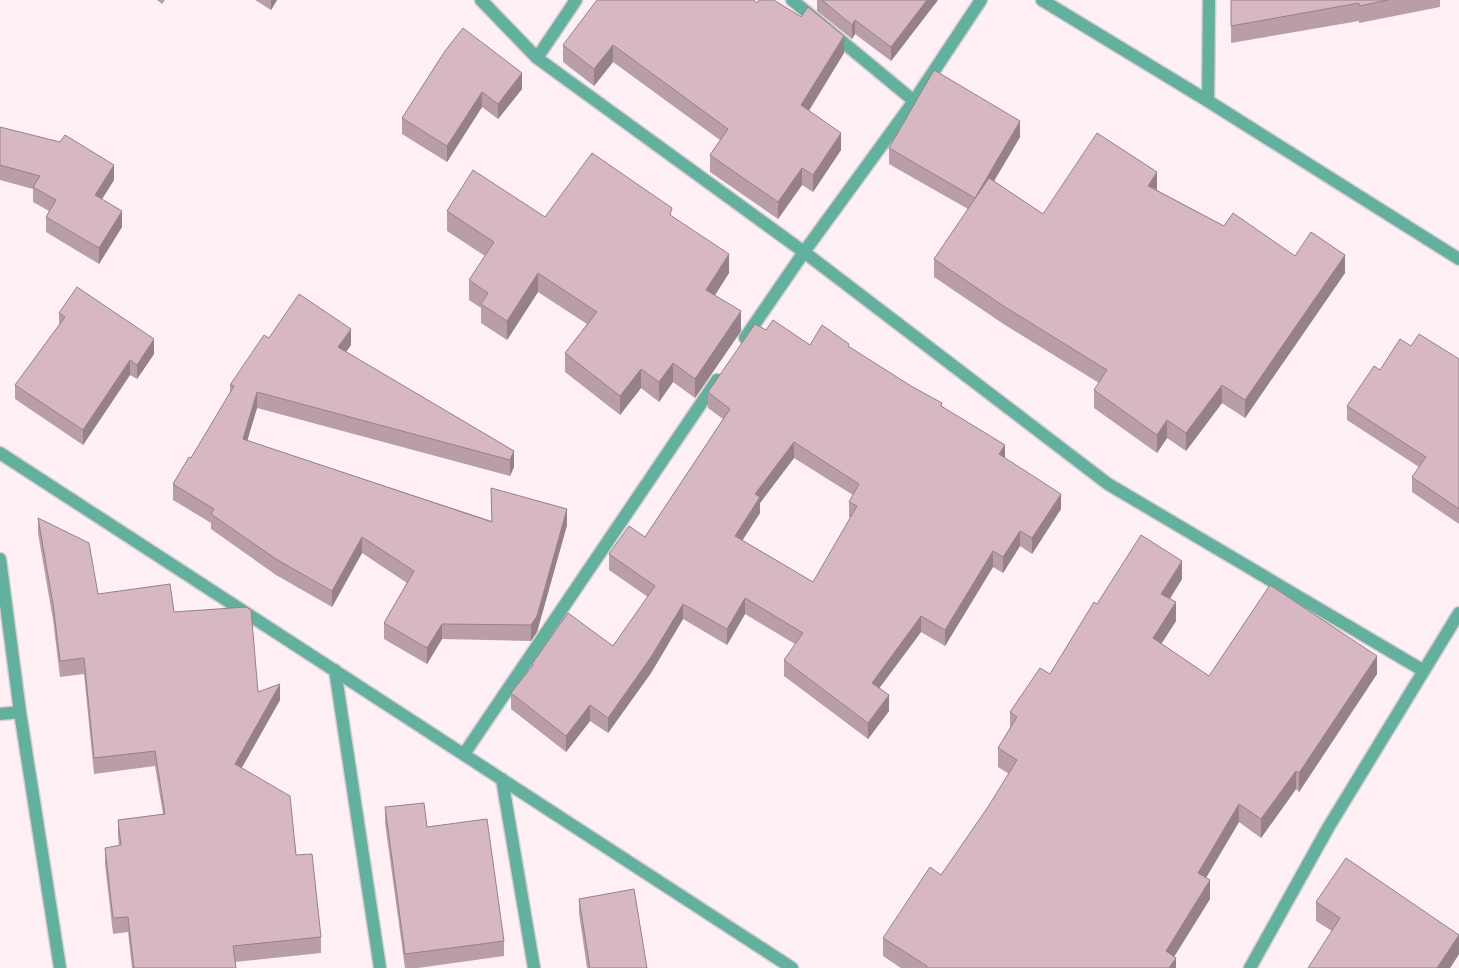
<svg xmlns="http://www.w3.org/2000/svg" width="1459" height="968" font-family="Mulish,sans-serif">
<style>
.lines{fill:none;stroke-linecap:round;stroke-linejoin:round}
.minor-casing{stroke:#daccd0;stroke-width:15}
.minor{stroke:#62b19e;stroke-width:12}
.wall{fill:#b99ea7;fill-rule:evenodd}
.shaded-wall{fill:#968188}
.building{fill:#d7b8c2;stroke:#968188;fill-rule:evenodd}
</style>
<rect width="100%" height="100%" fill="#fef0f4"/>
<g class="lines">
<defs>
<path id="minor" d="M481,0l56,58 267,194 304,232 316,187
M792,0l122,101
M1042,0l166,101 251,158
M537,58l39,-58
M1208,101l1,-101
M745,338l59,-86 110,-151 67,-101
M0,453l792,515
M0,559l20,153 40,256
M335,670l45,298
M0,714l20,-2
M464,754l253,-374
M502,779l32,189
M1250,968l78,-140 131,-215"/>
</defs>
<use href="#minor" class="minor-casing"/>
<use href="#minor" class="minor"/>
</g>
<path class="wall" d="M157,0h8l-3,4z
M255,0h22l-6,10z
M817,0h121l-47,61 -36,-27 -3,5 -35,-28z
M1231,0h209v7l-81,16v-2l-128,22z
M757,3l87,50 -35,58 32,39 -28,42 -11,-7 -24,34 -68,-47v-17l10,-15 -107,-78 -19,24 -31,-24v-17z
M445,51l77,38 -24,30 -16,-12 -35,55 -45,-28v-16z
M0,127l114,53 -12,19 20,28 -23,37 -53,-32v-15l3,-6 -16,-9v-13l-33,-9z
M1020,137l-26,44 49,33 114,-24 67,36 71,30 50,17 -100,145 -23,-15 -36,48 -19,-13 -10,15 -63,-45v-18l5,-7 -94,-58 -71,-48v-18l34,-50 -79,-45v-16z
M447,211l98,6 127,-1 57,57 -14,22 26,36 -46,67 -22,-16 -14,20 -18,-14 -21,27 -55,-43v-19l22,-29 -49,-32 -31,48 -26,-17v-15l-12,-8v-20l16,-24 -38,-25z
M59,313l95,41 -17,25 -7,-4 -47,70 -68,-46v-14l44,-60z
M766,330l44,15 39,2 93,59 63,52 56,51 -29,45 -12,-8 -17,27 -10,-6 -48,79 -24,-14 -42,56 10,23 -21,28 -84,-63v-16l11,-16 -50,-30 -18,31 -44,-26 -32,54 -43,60 -18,-12 -24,31 -55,-43v-16l21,-26v-3l81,-18 35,-49 -39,-27v-16l36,-17 78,-118 -15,-11v-16zM794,458l59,37 -4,7v15l2,1 -38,64 -71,-42 18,-27v-10z
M269,338l82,7 -5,7 168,99v16l-4,9 -253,-68 -10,33 245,80 -1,-33 76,37 -30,107 -6,9 -89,-2 -15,25 -43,-25v-16l23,-40 -45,-30 -30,54 -56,-32 -65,-46v-6l-38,-23v-16l18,-26 39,-65v-8z
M1411,346l48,13v165l-47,-32v-15l7,-10 -72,-47v-14l33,-36z
M38,518l60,76 76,18 84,80 22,8 -39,68 55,87 25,82v16l-86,9 1,6h-104l-4,-36 -15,2 -8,-70v-16l14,-2 -1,-10v-16l45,-6 -8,-48 -61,8 -10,-100 -24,3 -7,-57 -15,-87z
M1182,579l-12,20 6,22 -15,23 48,32 168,-2 -78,118 -3,-3 -35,49 -22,-16 -33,56 4,21 -36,58 2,11h-275l-18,-12v-18l58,-63 47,-68 21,-33 -11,-7v-19l12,-20v-16l40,-38 47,-70z
M385,807l42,20 77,114v15l-86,12h-13l-20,-145z
M579,899l68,69h-60l-8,-55z
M1316,902l143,33v19l-9,14 -118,-37 -16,-10z"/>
<path class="shaded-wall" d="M271,0h6l-6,10z
M927,0h11l-47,61v-14z
M855,20v14l-3,5v-14z
M844,36v17l-43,70v-18z
M613,45v17l-19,24v-17z
M522,73v16l-24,30v-15z
M482,92v15l-35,55v-16z
M1020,121v16l-45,76v-15z
M841,133v17l-28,42v-17z
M114,165v15l-19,30v-15z
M802,168v17l-24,34v-17z
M1157,172v18l-9,-4z
M122,211v16l-23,37v-16z
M729,254v19l-23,36v-19z
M1345,255v18l-100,145v-18z
M538,273v19l-31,48v-19z
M741,311v20l-46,67v-19z
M351,329v16l-13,18v-16z
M154,339v15l-17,25v-14z
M130,360v15l-47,70v-15z
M673,363v19l-14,20v-20z
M641,369v19l-21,27v-19z
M1222,385v18l-36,48v-18z
M257,392v16l-14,47v-16z
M1167,420v18l-10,15v-18z
M794,442v16l-34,45v10l-25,39v-16l20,-42z
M1005,445v16l-6,-7z
M514,451v16l-4,9v-16z
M1061,494v15l-29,45v-16z
M567,509v16l-30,107 -6,9v-16z
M1020,531v15l-17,27v-16z
M362,537v16l-30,54v-16z
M993,551v16l-48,79v-16z
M1182,561v18l-21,33v-18z
M745,598v16l-18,31v-16z
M1176,602v19l-23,36v-19z
M683,604v15l-32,54 -43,60v-15z
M921,616v16l-49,66v-15z
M442,624v15l-15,25v-16z
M1377,656v18l-78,118v-19z
M280,684v16l-45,80v-16z
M889,695v16l-21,28v-16z
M590,705v16l-24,31v-16z
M1296,771v18l-35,49v-19z
M1239,804v18l-41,69v-18z
M1210,880v19l-43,69 -1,-17z
M1459,935v19l-9,14h-13z
M1176,958v10h-7z"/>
<path class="building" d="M597,0h157l3,3 2,-3h15l27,17 7,-10 36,29 -43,69 40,28 -28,42 -11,-7 -24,34 -68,-47 18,-26 -115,-84 -19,24 -31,-24z
M822,0h105l-36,47 -36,-27 -3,5z
M1231,0h157l-29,6v-3l-128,23z
M463,28l59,45 -24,31 -16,-12 -35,54 -45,-28 43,-67z
M934,70l86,51 -45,77 -86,-50z
M0,127l60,15 5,-7 49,30 -19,30 27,16 -23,37 -53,-31 10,-17 -23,-13 7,-11 -40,-11z
M1097,133l60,39 -9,14 76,40 9,-13 62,43 16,-24 34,23 -100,145 -23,-15 -36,48 -19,-13 -10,15 -63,-45 13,-20 -102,-63 -71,-48 55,-81 54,36z
M592,153l80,55 -2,7 59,39 -23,36 35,21 -46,68 -22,-16 -14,19 -18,-13 -21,27 -55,-43 32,-41 -59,-39 -31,48 -26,-17 7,-11 -19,-13 25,-38 -47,-31 26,-41 72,47z
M77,287l77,52 -17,26 -7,-5 -47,70 -68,-45 50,-68 -6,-4z
M299,294l52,35 -13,18 176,104 -4,9 -253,-68 -14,47 249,83 -1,-34 76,21 -30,107 -6,9 -89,-1 -15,24 -43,-25 30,-52 -52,-34 -30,54 -56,-32 -65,-45 3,-5 -41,-25 16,-27 2,1 43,-72 -4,-1 34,-50 5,3z
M773,320l37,25 12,-20 27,19 -1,2 63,40 31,17 -1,3 64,39 -6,9 62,40 -29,44 -12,-7 -17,26 -10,-6 -48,79 -24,-14 -49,67 17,12 -21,28 -84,-63 19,-27 -58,-35 -18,31 -44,-25 -32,53 -43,61 -18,-13 -24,31 -55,-43 22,-28 -1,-1 36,-51 45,33 42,-60 -46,-32 20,-28 16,11 85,-128 -22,-17 47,-68 11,6zM794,442l65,42 -10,18 8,4 -44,76 -78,-46 25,-39 -5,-3z
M1419,334l40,25v150l-47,-32 14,-20 -79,-51 27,-40 6,4 20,-31 11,7z
M38,518l51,25 9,51 72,-10 4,28 72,-5 5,3 7,82 22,-8 -45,80 55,32 6,59 16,-1 9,83 -88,9 3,22h-102l-6,-51 -15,1 -8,-70 16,-3 -3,-25 47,-6 -10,-63 -61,7 -10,-100 -24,3 -7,-57z
M1141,535l41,26 -21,33 15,8 -23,36 56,38 61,-91 107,71 -78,117 -3,-2 -35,48 -22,-15 -41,69 12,7 -44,71 10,7 -7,10h-243l1,-2 -44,-28 47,-71 11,8 47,-68 29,-47 -19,-12 19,-31 -7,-5 30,-44 10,6 44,-72 3,2z
M424,803l3,24 60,-8 17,122 -99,13 -20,-147z
M1346,858l113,77 -22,33h-129l32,-50 -24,-16z
M634,889l13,79h-57l-11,-69z"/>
</svg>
